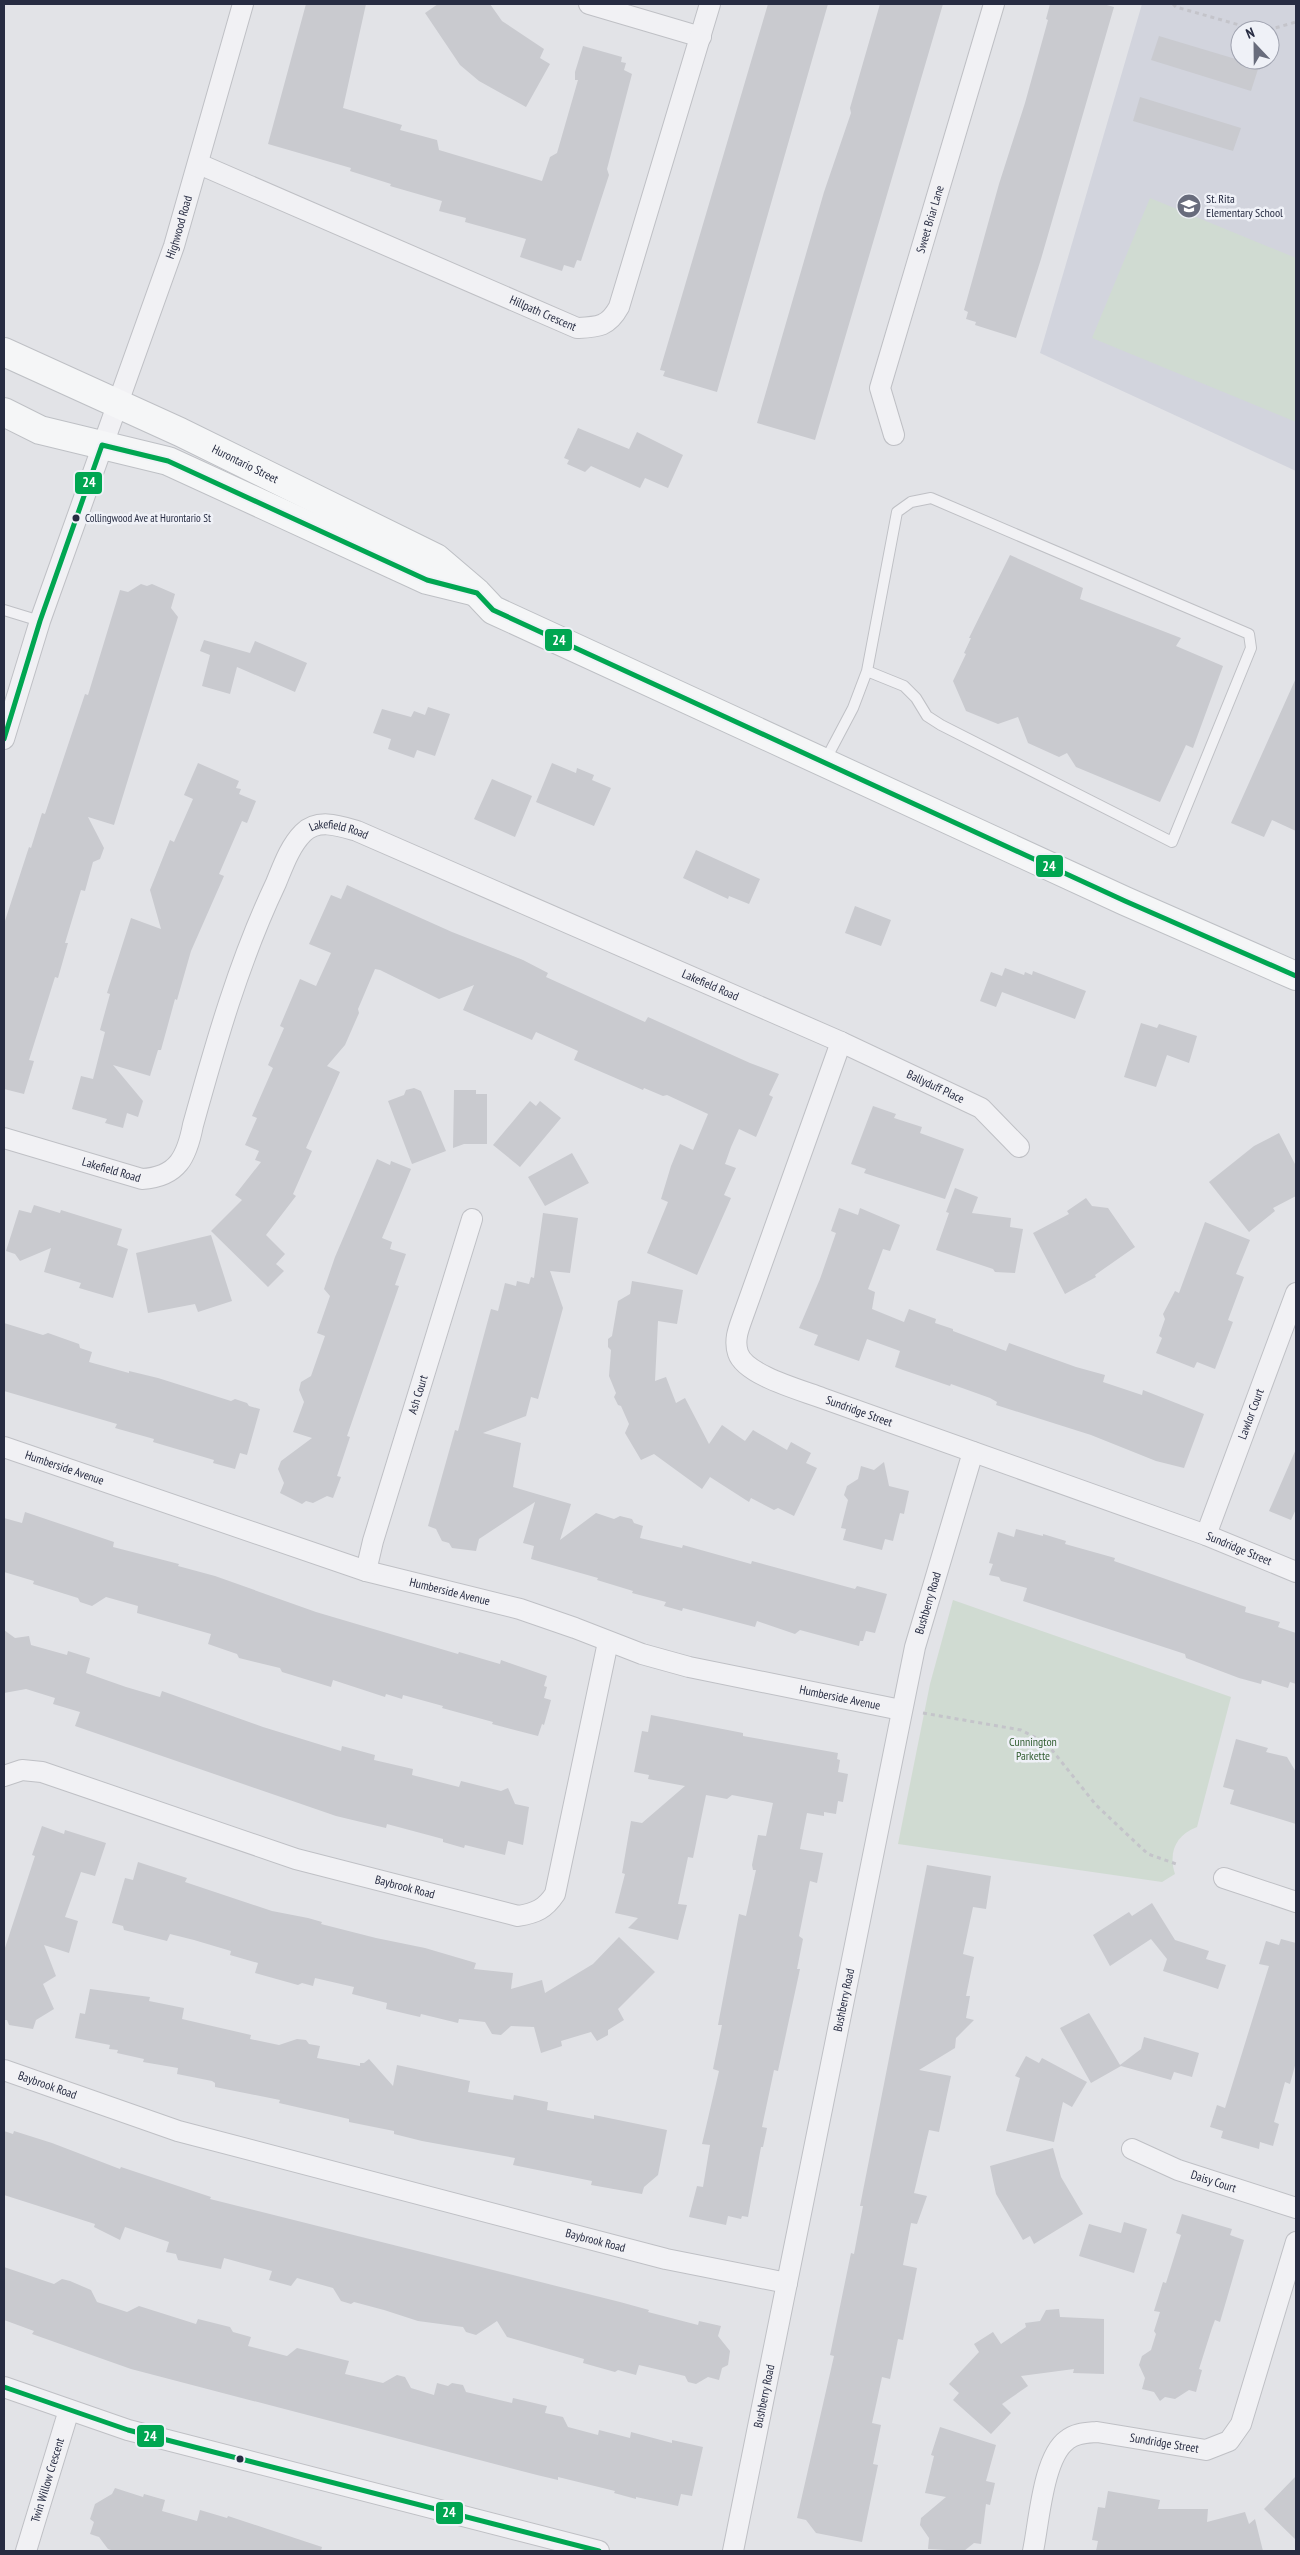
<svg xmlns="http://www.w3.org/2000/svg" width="1300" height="2555" font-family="'PT Sans Narrow',sans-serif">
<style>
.built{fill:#d2d4dd;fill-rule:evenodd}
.green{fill:#d0dbd2}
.building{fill:#c9cacf}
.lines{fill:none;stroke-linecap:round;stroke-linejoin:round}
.service-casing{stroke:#bfc0c5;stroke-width:12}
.minor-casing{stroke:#bfc0c5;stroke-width:22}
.primary-casing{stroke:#bec0c5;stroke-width:30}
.path{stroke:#c4c4ca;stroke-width:3;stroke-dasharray:4 4;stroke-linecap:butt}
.service{stroke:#f1f1f4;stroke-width:10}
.minor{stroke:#f1f1f4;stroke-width:20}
.primary{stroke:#f5f6f7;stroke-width:28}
.bus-1-casing{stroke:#eff1f7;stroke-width:9}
.bus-1{stroke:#00a651;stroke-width:5}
.bus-dot{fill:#272c42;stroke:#eff1f7;stroke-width:2}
.labels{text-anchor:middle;stroke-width:5;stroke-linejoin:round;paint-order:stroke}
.bus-label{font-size:11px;fill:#272c42;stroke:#eff1f7;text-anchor:start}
.poi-label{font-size:12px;fill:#272c42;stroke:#eff1f7;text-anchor:start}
.street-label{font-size:12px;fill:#272c42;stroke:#eff1f7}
.park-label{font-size:12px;fill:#345f33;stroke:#eff1f7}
.line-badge{stroke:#eff1f7;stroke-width:2}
.badge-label{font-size:14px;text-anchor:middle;font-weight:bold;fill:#fff}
</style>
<rect width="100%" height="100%" fill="#e2e3e7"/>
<path class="built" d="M1142,4h154v467l-256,-118zM1240,30h30v30h-30z"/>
<path class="green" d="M1150,198l146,60v164l-204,-84z
M953,1600l278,97 -34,130c-21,8 -29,25 -22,47l-13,8 -264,-38 32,-160z"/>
<path class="building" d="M306,4h60l-23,104 59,17 -2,5 37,10 2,10 103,31 8,-24 7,-4 21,-73h-3v-8l8,-26 39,11 -1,5 5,1 -2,7 8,4 -25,95 2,6 -28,86 -4,-1 -3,8 -10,-3 -2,6 -42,-14 6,-18 -61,-17 1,-4 -27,-7 3,-10 -52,-15 1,-2 -41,-13 1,-3 -83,-24z
M438,4h52l12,17 42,28 -4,9 10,6 -24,43 -47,-26 -19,-16 -35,-52z
M768,4h60l-111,388 -54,-16 2,-5 -5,-1z
M880,4h63l-128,436 -58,-17 67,-231 27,-79 -1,-5z
M1050,4h53l11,3 -73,252 -25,79 -41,-13 1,-3 -10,-3 2,-7 -4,-2 35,-126 26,-81 23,-83 -2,-1z
M1159,36l100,30 -8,25 -100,-31z
M1140,97l101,31 -8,23 -100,-30z
M578,428l51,21 8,-17 46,23 -15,33 -23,-10 -5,10 -49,-22 -6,6 -18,-8 2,-4 -5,-2z
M1010,555l73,33 -3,11 101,39 -5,8 47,20 -30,82 -7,-3 -26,57 -84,-35 -9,-14 -8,4 -31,-14 -10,-26 -20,7 -32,-13 -13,-30 13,-27 -2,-1 7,-15h-2z
M141,584l6,2 5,-2 23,10 -4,14 7,9 -64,208 -26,-8 16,31 -4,11 -7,3 -8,29 -4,-1 -16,53h3l-10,35 -3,-1 -26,83 5,1 -10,33 -20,-5v-165l25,-77 2,1 11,-35 3,1 40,-120 3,1 32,-105 8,2z
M204,640l46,13 5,-12 52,22 -12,29 -58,-25 -7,27 -28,-8 8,-31 -10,-4z
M1296,678v153l-24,-11 -8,17 -33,-14z
M428,707l22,7 -15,42 -18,-6 -3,8 -26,-9 3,-10 -18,-6 9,-24 29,8 3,-6 11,4z
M198,763l41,18 -3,7 5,1 -2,5 17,7 -9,22 -5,-2 -23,53 5,2 -33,75 -14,49 -2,-1 -14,51h-3l-8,26 -37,-11 30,36 -5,16 -11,-4 -4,15 -18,-5 2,-4 -35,-10 9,-33 12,3 12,-47 -5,-2 10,-36 -3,-1 24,-75 30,11 -11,-39 20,-50 4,2 19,-43 -9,-4z
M552,763l24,10 1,-5 17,7 -2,5 19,8 -17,38 -58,-24z
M492,779l40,17 -17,41 -41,-18z
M696,850l64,29 -11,25 -20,-8 -1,3 -45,-21z
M347,885l105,47 71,28 25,13 -2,4 99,45 3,-5 102,46 29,11 -10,21 4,2 -17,40 -17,-8 -8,18 -6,17 11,4 -12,27 7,3 -34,77 -50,-22 21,-51 -7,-3 10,-33 9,-22 13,6 15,-36 -41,-19 -4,1 -19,-8 -1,2 -69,-30 4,-9 -42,-19 -4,8 -69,-30 11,-25 -35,14 -59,-29 -5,-1 -17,40 1,4 -14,32 -18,21 13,6 -34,76 6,3 -19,43 3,2 -30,39 19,19 -9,10 8,7 -16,16 -57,-56 31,-31 -7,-5 26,-33 -6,-2 4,-9 -14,-6 12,-27 -5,-2 21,-48 -5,-3 16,-37 -4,-2 20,-47 16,7 15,-33 -22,-9 22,-49 10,4z
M855,906l36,14 -10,26 -36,-13z
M1005,968l19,7 1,-3 7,3 1,-4 53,20 -11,28 -73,-27 -6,15 -16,-6 11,-29 11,4z
M1141,1023l16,5 2,-4 38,12 -8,27 -22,-8 -11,32 -32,-10z
M414,1088l7,3 25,60 -34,13 -24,-63 16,-6 2,-5z
M454,1090h22v4h11v50h-23l-11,4z
M530,1101l6,5 4,-5 21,17 -41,49 -27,-22z
M873,1106l23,8 -2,4 28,9 -2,6 44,16 -19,50 -81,-26 2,-4 -15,-5z
M1279,1133l17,33v30l-23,12 2,3 -26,21 -40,-50 45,-36z
M572,1153l17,30 -44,23 -17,-29z
M377,1159l13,6 1,-4 20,8 -29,69 10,4 -2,7 16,5 -11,31 4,1 -52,150 3,1 -13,39 4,1 -8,21 -6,-2 -14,7 -7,-2 -4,3 -22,-11 4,-10 -6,-14 3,-8 31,-23 -19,-6 11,-30 -5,-12 2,-8 10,-6 14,-40 -8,-3 13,-37 -6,-7 11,-32z
M955,1188l23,9 -6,16 39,5 -1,9 13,2 -8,44 -20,-1 -2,-3 -57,-19 13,-37 -3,-1z
M1086,1198l6,8 16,2 27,39 -40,28 1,2 -31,17 -32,-61 36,-19 -2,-3z
M34,1205l26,8 1,-3 61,19 -5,16 11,4 -15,49 -34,-10 2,-5 -37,-11 7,-24 -31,13 -5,-7 -9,-3 13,-41 12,3z
M839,1208l19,7 2,-7 40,17 -10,26 -7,-2 -15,40 7,3 -3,17 32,13 5,-13 27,10 -1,4 18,6v2l53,20 3,-8 67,24 29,8 -2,7 39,13 1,-5 61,24 -20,54 -28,-7 -65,-26 -95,-30 1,-3 -7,-4 -39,-14 -1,2 -47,-16 -8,-3 5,-16 -33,-12 -8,22 -45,-16 4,-10 -19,-7 21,-49 16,-46 -5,-2z
M543,1213l35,5 -8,55 -20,-2 13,37 -3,11 -22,80 -7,-2 -5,19 -43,17 38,10 -8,44 58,17 -11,36 36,-27 18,6 6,-3 12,3 2,4 9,3 -3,12 42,10 1,-3 68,19 1,-3 103,28 2,-3 30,8 -12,39 -9,-2 -3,10h-3l-1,5 -59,-16 -5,4 -38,-13 -2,6 -72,-19 -1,3 -18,-5 2,-4 -34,-9 1,-2 -36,-11 1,-2 -67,-19 3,-13 -11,-3 12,-41 -56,37 -3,12 -24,-3 -3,-5 -7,-2 -6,-12 -8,-3 27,-96 3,1 33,-122 7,2 7,-28 11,3 1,-5 12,3 2,-7 3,1z
M1205,1222l45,18 -14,34 8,3 -16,43 5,2 -18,47 -18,-7 -3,6 -38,-15 6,-15 -3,-2 6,-17 -2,-5 12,-23 4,2z
M211,1235l21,66 -34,11 -3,-8 -47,9 -12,-60z
M632,1281l51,9 -6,34 -19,-3 -3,60 11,-4 10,26 9,-5 24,46 13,-19 23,16 8,-11 34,20 4,-8 20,11 -5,10 11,5 -23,48 -16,-8 -4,2 -23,-12 -2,4 -39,-25 -8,12 -48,-35 -13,6 -16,-27 4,-9 -8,-18 -3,-1 -4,-8 2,-4 -7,-17 2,-26 -3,-3v-8l4,-3 6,-35 12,-7z
M4,1323l39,12 5,-2 31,11 1,4 12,4 -3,10 40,11v-2l29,7 73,23 4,-2 12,4 2,3 11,3 -13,46 -7,-2 -5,16 -22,-6 1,-3 -61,-18 1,-3 -39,-11 2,-4 -113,-33z
M1296,1449v60l-5,11 -22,-9z
M884,1462l5,24 20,5 -5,23 -4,-1 -7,28 -8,-2 -3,11 -39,-10 3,-11 -5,-1 7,-28 -4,-5 3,-9 11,-7 3,-13 13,4z
M25,1512l89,30 -1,5 66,17 -1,2 37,10 101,36 142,42 1,-2 41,12 1,-4 46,16 -3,10 3,1 -3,11 7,2 -7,25 -2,-1 -4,12 -46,-12 1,-2 -51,-14 1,-2 -40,-11 -1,4 -16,-5 -1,3 -52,-17 -2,7 -49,-15 -2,-4 -41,-10 -2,-4 -29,-10 3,-10 -74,-21 1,-7 -32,-9 -14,9 -12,-4 -2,-4 -45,-14 1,-3 -30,-9v-54l18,5z
M1016,1529l27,7v-2l23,7 -1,3 50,14 -1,3 132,46 -1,5 35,10 -2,5 18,6v51l-6,-2 -2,6 -26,-8 -1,4 -22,-6 -53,-20 -1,-4 -162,-53 4,-13 -26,-7 -2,-4 -10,-2 4,-11 -4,-1 9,-31 16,5z
M4,1630l11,8 14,-2 2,9 36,10 1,-4 22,7 -4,15 40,14 34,10 2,-6 101,36 78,24 1,-5 33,9 -1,5 39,9 -1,6 47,12 2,-6 40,10 7,-3 7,16 14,3 -6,38 -15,-4 -3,14 -40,-10 -1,3 -21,-6v-3l-56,-15 -1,4 -50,-12 -261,-90 5,-14 -27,-8 2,-6 -29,-9 -22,4z
M651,1715l92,18v3l95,17 -1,6 3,1 -2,12 10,2 -5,28 -5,-1 -2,13 -12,-2v4l-17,-3 -7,36 23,4 -6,30 -7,-2 -11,55 4,3 -6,30h3l-22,102 -4,-1 -12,57 5,1 -4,19h-2l-13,70 -6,-1 -1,3 -13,-3 -2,9 -37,-8 8,-31 6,1 7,-42 -8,-1 17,-73 -6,-2 9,-44h-4l21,-111 7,2 10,-46h-3l-1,-5 6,-30 8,1 7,-33 -41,-8 -5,4 -21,-4 -13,63 -5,-1 -10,47 9,1 -9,35 -50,-12 10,-10 -23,-5 10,-39 -3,-1 9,-52 11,2 43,-37 -37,-7 1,-4 -15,-3 8,-41 6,1z
M1236,1739l32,9 -2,4 21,5 9,15v52l-66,-20 4,-14 -11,-3z
M42,1826l22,8 1,-4 41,13 -11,33 -14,-4 -16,45 13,4 -9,32 -25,-8 12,31 -13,8 11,25 -18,11 -3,9 -24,-4 -2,-5h-3v-69l31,-95 -3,-1z
M138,1862l49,16 -2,4 87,29 36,7 14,4 -1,2 55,14 49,10 51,15 -2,6 39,4 -2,16 31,-9 3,13 48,-29 26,-27 36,35 -37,37 6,11 -16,10v5l-11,6 -6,-9 -30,9 1,5 -21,7 -7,-26 -23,-1 -10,9 -9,-1 -7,-12 -26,-3 -1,4 -37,-9 -1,3 -34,-8 1,-6 -35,-9 2,-7 -39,-9 -2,8 -11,-3 -4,2 -43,-12 3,-10 -28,-8 1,-4 -37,-11 -24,-6 -3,7 -43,-11 -1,-4 -11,-3 13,-45 8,2z
M927,1865l64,11 -5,33 -13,-2 -10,47 11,3 -8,39h4l-4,22 8,2 -18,18 -1,10 -36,22 32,6 -12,56 -10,-2 -15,63 13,3 -10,28 -6,-1 -8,42 14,3 -14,72 -5,-1 -8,40 -8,-2 -10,46 9,2 -8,39 5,1 -16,77 -46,-9 -10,-13 -9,-2 37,-162 -4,-1 21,-102 3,1 9,-48h-3z
M1152,1903l23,37 34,11 -3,8 20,6 -8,24 -55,-18 4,-12 -16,-20 -41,27 -17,-31 36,-23 3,4z
M1281,1939l15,4v119l-6,22 -5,-2 -11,40 5,2 -6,22 -13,-4 -1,7 -38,-11 2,-7 -13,-4 7,-22 8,3 44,-142 -10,-2 7,-23 13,4z
M90,1989l60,8 -1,4 35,7 -2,11 69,16 -1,4 29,6 18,-6 9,1 3,4 11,2 -3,12 43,8v-3h4l5,-4 24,27 4,-21 73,16 -2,11 45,8 1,-5 34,7 -1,8 47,9v-4l73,15 -9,45 -14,12 -2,7 -51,-9 1,-4 -79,-16 2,-7 -93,-17 -28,-7v-3l-45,-9v-3l-70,-16 1,-3 -65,-13v-4l-3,-2 -35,-7 1,-6 -35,-6 1,-3 -27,-6 1,-3 -9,-1 1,-4 -35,-7 5,-25 5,1z
M1089,2013l31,52 21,-16 3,-12 55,16 -7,24 -18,-5 -3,8 -50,-14 -30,17 -31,-55z
M1026,2056l13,7 3,-5 45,24 -15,25 -9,-5 -9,40 -48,-11 14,-53 -5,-2z
M4,2131l9,3 1,-3 38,12 68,26 1,-2 90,30 -1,2 410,103 29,8 -1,2 50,13 1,-4 22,5 -3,10 12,15 -2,14 -6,3 -3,12 -11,-3 -12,7 -8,-2 -3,-6 -46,-11 -3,10 -18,-5 -3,2 -32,-9 1,-4 -77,-22 -10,-16 -21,14 -10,-3 -3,-5 -45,-6 -34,-11 -30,-8 -3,2 -10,-3 -8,-13 -36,-10 -6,8 -22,-6 3,-9 -48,-13 -3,11 -43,-9 -2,-6 -10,-2 3,-10 -44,-15 -5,13 -26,-13 1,-3 -91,-29z
M1053,2148l8,29 22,37 -49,30 -4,-8 -7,4 -27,-46 -6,-28z
M1182,2214l50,15 -2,6 14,5 -24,82 -5,-2 -3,8 -13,41 3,1 -6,22 -7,-2 -14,9 -10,-2 -5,4 -6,-9 -12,-3 3,-11 -6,-13 3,-9 9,-6 5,-16 -2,-3 6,-19 -6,-1 9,-29 3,1 15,-48 -5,-2z
M1124,2222l23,7 -13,44 -55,-17 10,-32 32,9z
M4,2267l50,17 8,-5 8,2 21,9 6,12 30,10 12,-6 57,18 2,-5 32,8 3,5 18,5 -3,9 39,10 10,-8 52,13 -4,13 38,9 14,-8 8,2 6,11 23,7 3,-12 11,3 4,-3 11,2 3,7 46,11 1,-5 34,8 -2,7 18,4 5,10 30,8 1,-5 31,8 1,-6 41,11v-3l31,7 -11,49 -11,-2 -3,12 -42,-9v2l-22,-6 1,-2 -57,-14v3l-21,-5 -406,-106 -99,-35 2,-3 -30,-11z
M1059,2309l1,8 44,2v55l-31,-1 1,-4 -53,7 7,10 -26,18 9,9 -20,21 -38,-34 6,-7 -10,-9 30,-32 -5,-8 19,-12 8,12 25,-17 -1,-4 15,-2 6,-11z
M940,2427l56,18 -10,36 9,2 -5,22 -4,-1 -5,40 -7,-1 -10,8 -36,-2 1,-11 -9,-13 1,-7 25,-21 -21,-4 9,-37 -3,-1z
M1296,2476v64l-32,-31z
M115,2488l28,9 1,-3 21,6 -3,11 35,10 3,-11 27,8 1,-2 94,31 -1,4h-207l-6,-2 -9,-12 -9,-3 4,-12 -4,-3 5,-15 17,-10z
M1108,2491l52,9 -2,9h50l-1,13 38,-10 4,12 6,-5 8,32h-167l2,-10 -6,-1 6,-33 7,1z"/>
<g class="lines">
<defs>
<path id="service" d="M4,610l36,11
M825,761l28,-53 14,-37 30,-159 14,-10 20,-4 318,136 2,14 -79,194 -231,-117 -14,-9 -11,-18 -12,-12 -37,-15"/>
<g id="minor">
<path d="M589,4l112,33"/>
<path id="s1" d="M199,164l378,164c21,-1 31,-1 42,-21l91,-303"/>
<path id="s2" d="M894,435l-14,-47 114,-384"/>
<path id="s3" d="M4,739l36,-118 134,-375 69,-242"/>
<path id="s4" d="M841,1042l-99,277c-4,11 -8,22 -4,34 7,22 63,37 84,45l384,137 90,37"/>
<path id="s5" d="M4,1138l138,41c36,-2 45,-23 51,-54 23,-83 46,-164 83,-242 7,-17 14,-37 27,-50 15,-15 37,-7 54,-2l484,211 140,66 38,39"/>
<path id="s6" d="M4,1447l362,124 154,38 55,19 67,26 47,13 212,43"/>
<path id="s7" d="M1206,1535l90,-242"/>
<path id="s8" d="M366,1571l7,-30 99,-322"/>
<path id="s9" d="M4,1776l18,-6 20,2 254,87 222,57c18,-3 27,-7 37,-22l53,-252"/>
<path d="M1224,1878l72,24"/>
<path id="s10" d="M4,2070l174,61 488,128 121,24"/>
<path id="s11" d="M1132,2149l46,21 118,38"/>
<path d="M4,2387l124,43 471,121"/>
<path id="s12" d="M26,2551l43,-141"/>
<path id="s13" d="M733,2551l182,-904 58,-195"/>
<path id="s14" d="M1033,2551c6,-28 10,-94 34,-111 8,-7 19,-7 30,-8l109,18 23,-9 12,-17 55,-182"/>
</g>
<g id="primary">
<path id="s15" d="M4,352l176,80 256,126 41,35 16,17 632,291 171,75"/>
<path d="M4,412l36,18 128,31 259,119 45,11"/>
</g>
</defs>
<use href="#service" class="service-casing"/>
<use href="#minor" class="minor-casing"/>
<use href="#primary" class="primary-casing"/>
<path class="path" d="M1173,4l3,3 81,23
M1268,30l28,-8
M923,1713l98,17 21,11 10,9 44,55 52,49 31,11"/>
<use href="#service" class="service"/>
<use href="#minor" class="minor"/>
<use href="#primary" class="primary"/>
<defs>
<path id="bus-1" d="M4,739l36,-118 62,-176 66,16 259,119 50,13 16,17 632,291 171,75
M4,2387l124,43 471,121"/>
</defs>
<use href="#bus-1" class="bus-1-casing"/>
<use href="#bus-1" class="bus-1"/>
</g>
<defs>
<symbol id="school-disc" viewBox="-11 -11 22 22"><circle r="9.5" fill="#686c7c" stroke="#eff1f7"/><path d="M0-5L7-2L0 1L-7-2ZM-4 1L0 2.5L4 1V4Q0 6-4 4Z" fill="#fff"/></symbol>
</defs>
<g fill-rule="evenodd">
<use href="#school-disc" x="1175" y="192" width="28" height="28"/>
</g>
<g class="bus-dot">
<circle cx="76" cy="518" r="4.5"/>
<circle cx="240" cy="2459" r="4.5"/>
</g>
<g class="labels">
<g class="bus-label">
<text x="85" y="522">Collingwood Ave at Hurontario St</text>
</g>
<g class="poi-label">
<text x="1206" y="203">St. Rita<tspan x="1206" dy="14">Elementary School</tspan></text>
</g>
<g class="street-label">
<text dy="4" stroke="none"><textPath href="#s2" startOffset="225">Sweet Briar Lane</textPath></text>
<text dy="4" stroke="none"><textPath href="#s3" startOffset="541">Highwood Road</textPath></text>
<text dy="4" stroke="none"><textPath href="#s1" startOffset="375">Hillpath Crescent</textPath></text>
<text dy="4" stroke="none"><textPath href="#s15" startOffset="266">Hurontario Street</textPath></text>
<text dy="4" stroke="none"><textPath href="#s5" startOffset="578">Lakefield Road</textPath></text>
<text dy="4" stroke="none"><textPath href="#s5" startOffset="982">Lakefield Road</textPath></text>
<text dy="4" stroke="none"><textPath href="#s5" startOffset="1229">Ballyduff Place</textPath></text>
<text dy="4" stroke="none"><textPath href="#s5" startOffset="112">Lakefield Road</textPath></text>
<text dy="4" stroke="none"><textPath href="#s8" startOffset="184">Ash Court</textPath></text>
<text dy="4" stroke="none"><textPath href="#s4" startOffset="466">Sundridge Street</textPath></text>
<text dy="4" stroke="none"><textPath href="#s7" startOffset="129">Lawlor Court</textPath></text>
<text dy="4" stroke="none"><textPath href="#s6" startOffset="64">Humberside Avenue</textPath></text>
<text dy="4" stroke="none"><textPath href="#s4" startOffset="870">Sundridge Street</textPath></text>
<text dy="4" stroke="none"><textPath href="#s6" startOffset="469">Humberside Avenue</textPath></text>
<text dy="4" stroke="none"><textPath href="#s13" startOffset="968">Bushberry Road</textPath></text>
<text dy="4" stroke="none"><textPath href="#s6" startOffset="874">Humberside Avenue</textPath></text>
<text dy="4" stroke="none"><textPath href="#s9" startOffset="420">Baybrook Road</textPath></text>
<text dy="4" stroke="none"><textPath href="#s13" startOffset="562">Bushberry Road</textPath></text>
<text dy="4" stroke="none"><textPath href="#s10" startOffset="46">Baybrook Road</textPath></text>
<text dy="4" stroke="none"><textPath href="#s11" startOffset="88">Daisy Court</textPath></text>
<text dy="4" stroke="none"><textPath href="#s10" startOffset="616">Baybrook Road</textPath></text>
<text dy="4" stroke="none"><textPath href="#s13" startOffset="158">Bushberry Road</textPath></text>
<text dy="4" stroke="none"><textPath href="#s14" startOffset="218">Sundridge Street</textPath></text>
<text dy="4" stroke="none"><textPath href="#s12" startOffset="74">Twin Willow Crescent</textPath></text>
</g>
<g class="park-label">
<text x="1033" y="1746">Cunnington<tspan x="1033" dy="14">Parkette</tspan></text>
</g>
</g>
<g class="line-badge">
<rect x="74" y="471" width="29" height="24" rx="5" fill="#00a651"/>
<rect x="544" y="628" width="29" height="24" rx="5" fill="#00a651"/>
<rect x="1035" y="854" width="29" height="24" rx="5" fill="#00a651"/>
<rect x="136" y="2424" width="29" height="24" rx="5" fill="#00a651"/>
<rect x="435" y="2501" width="29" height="24" rx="5" fill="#00a651"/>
</g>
<g class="badge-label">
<text x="89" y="487">24</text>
<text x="559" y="645">24</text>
<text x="1049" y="871">24</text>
<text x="150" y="2441">24</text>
<text x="449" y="2517">24</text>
</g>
<rect width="1300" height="2555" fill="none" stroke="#272c42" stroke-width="10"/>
<g transform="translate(1255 45) rotate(338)"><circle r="24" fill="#eff1f7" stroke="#9fa2af"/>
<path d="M0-4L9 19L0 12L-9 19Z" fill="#686c7c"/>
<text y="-8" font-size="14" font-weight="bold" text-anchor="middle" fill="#272c42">N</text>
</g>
</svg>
